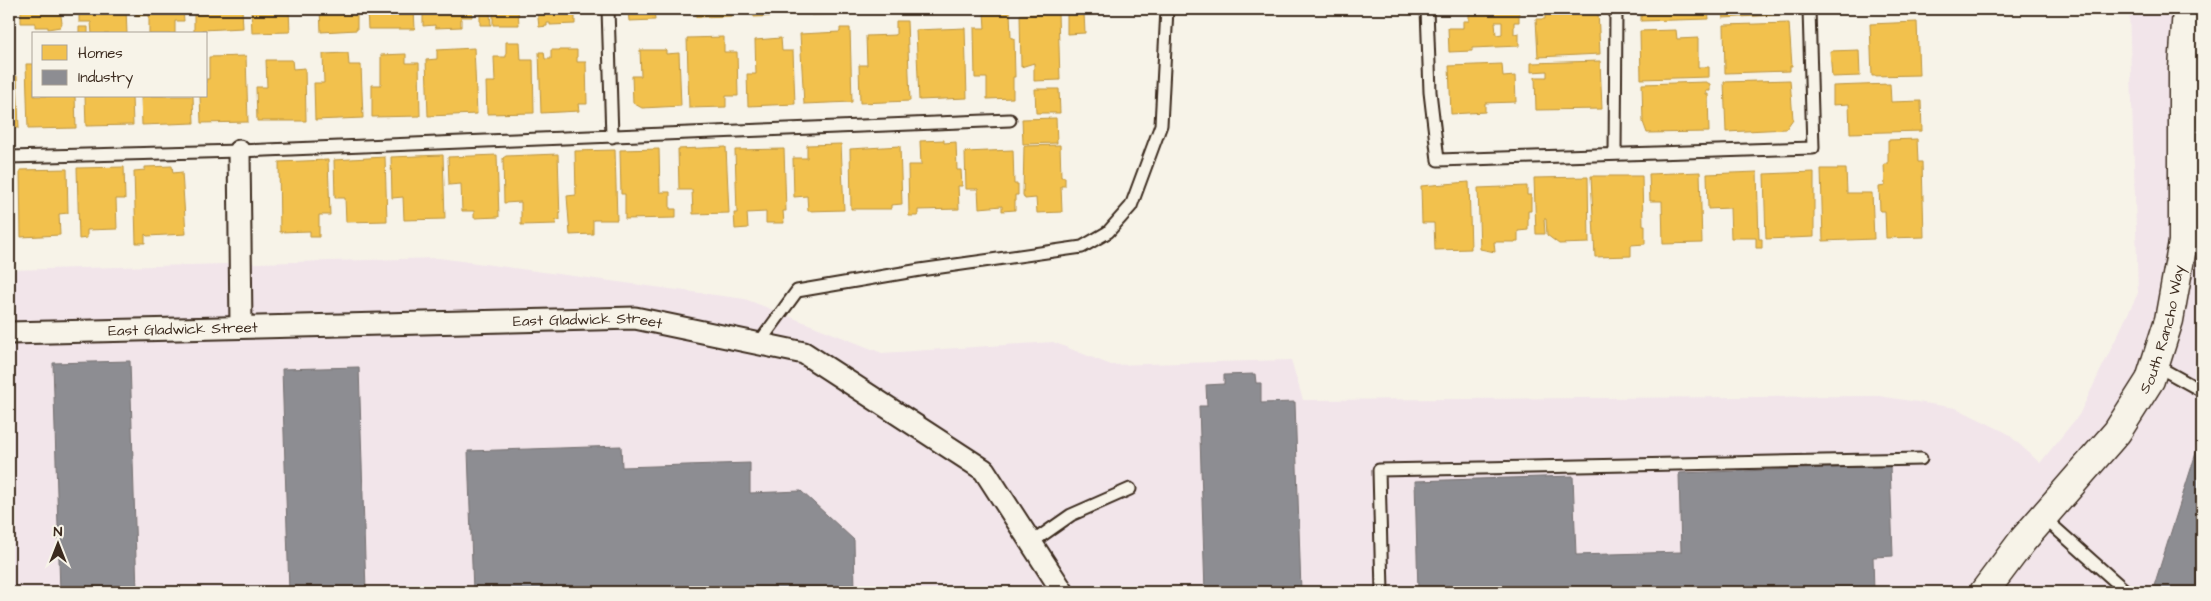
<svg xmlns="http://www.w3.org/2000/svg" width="2211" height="601" font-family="'Architects Daughter',sans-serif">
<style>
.built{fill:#f2e5ea}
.homes{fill:#f2c14e;stroke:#bb9440;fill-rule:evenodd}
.industry{fill:#8d8d92;stroke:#746f6f}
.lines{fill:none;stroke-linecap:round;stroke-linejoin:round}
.lane-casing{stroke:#3b2a1e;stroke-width:15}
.street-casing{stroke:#3b2a1e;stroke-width:25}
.secondary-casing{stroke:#3b2a1e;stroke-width:31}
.lane{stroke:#f7f3e8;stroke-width:11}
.street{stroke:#f7f3e8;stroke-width:21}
.secondary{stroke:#f7f3e8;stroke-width:28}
.labels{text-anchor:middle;stroke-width:5;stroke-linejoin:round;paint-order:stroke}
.street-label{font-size:15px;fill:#3b2a1e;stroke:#f7f3e8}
</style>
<rect width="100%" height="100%" fill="#f7f3e8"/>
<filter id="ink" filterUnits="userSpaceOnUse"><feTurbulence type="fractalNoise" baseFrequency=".02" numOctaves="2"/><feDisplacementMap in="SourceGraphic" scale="10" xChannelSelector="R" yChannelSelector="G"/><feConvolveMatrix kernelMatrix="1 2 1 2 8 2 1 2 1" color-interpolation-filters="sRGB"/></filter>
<g filter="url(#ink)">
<path class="built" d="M2129,9h73v583h-2193v-322l430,-12 306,41 137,54 171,-11 58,23 180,-5 12,40 576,-4 77,12 51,25 33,30 39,-48 59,-122z"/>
<path class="homes" d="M21,9h39l2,14 -2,4 -12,2v-2h-13v-4h-14z
M79,9h47l1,25h-35l-1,-12h-12z
M136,9h47l1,12h-9v13h-26v-19l-13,1z
M194,9h48l1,19 -41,2 1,4h-9z
M251,9h38l1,23 -38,1z
M320,9h37v21l-36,2z
M367,9h47l1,20h-47z
M423,9h49v8h-11v10l-26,1v-3l-12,1z
M480,9h38l1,16h-26v-12h-3l1,12h-11z
M537,9h38v15l-25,1v-2h-3v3l-8,1z
M628,9h26l1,11 -26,1z
M696,9h36v7l-36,1z
M753,9h26v7l-25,1z
M810,9h37v5l-36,1z
M1061,9h20v4h3l1,20 -18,1v-23l-6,1z
M1519,9v13h-5v12l5,-1v13l-47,2v3l-23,1 -1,-24h15v-7h6v-11zM1495,22h7v12l-6,1z
M1545,9h53l2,45 -62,3 -2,-38h9z
M1641,9h67l1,10 -68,2z
M1723,9h66v5l-66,4z
M1010,12l1,26h3l1,39h-2v21l-26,1v-21h-12l-1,-50h11l-1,-15z
M1058,13l2,67 -26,1v-18l-13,4 -1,-52z
M896,21h11l3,80 -50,2 -1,-38h8l-1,-29 30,-1z
M1917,22l2,53 -47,1 -2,-52z
M1789,23l3,43h-2v5l-65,2 -1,-48z
M79,27h9v7h-9z
M840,28h10l2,74 -48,2 -4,-70 40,-2z
M965,28l2,70 -48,2 -3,-70z
M1676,30l1,9 21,-1v29h11v10l-68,2 -1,-48z
M724,37v15h13l1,44h-12v11l-37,1 -2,-70z
M781,38l1,13h11l2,53 -47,2 -1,-32h9l-1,-34z
M506,42h14l1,18h12l1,53 -47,1 -1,-32h9l-1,-25h12z
M474,48l3,66 -49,2 -2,-56 11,-1v-9z
M551,50h26v12h9l1,42h-9l1,7 -38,2 -2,-61h5l1,7h6z
M640,50h26v4l13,-1 2,53 -39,2 -9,-5 -1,-27h9z
M1859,50l1,26 -28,1 -2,-26z
M348,53l1,12h12l2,53 -48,2 -1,-37h10l-1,-29z
M406,54v9h13l1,53 -48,1v-32h9v-30z
M246,56l2,66 -47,1 -1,-27h6v-17h3v-22z
M266,60h26l1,9 12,-1 1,53h-49l-1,-34h11z
M1600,61l2,48 -66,1 -1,-33h12v-6l-16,1v-9z
M26,64h8v32h41l1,32 -48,1z
M1502,64l1,13 12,-1 1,26 -31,1v9l-34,2 -2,-48z
M9,76h8l2,52h-10z
M1790,80l3,39 -7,10 -60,3 -2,-50z
M1706,82l4,2v7h-4v3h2l1,38 -62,1 -4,-11 -1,-38z
M1890,84l1,18 30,-1 1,30 -72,2 -1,-29 -16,1v-19z
M1035,89h24l1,24h-24z
M85,96h47l1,29 -47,1z
M141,96h52l1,27 -52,2z
M1056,118l1,25 -34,1 -1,-25z
M1917,139l1,23h4l2,75 -38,1 -1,-27h-5l-1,-24 6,-1 -1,-22h4v-24z
M944,140v3l12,-1 1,28h4l1,16h-4l1,23 -41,1v6h-9l-1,-51h13l-1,-24z
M841,144l3,66 -36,1 -1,-15 -13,1 -1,-39h14v-13z
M1060,145l1,32h4v9h-4l1,26 -25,1 -1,-15 -11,1 -2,-4 1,-49z
M900,146l2,58 -11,1v4h-40l-1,-60z
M726,147l3,66 -36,1 -1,-24h-13l-1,-41z
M659,149l1,43h10v17h6v9l-51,1v-25h-4l-1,-44z
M784,149l2,62h-3l1,12h-18v-11l-19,1 1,15 -13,1 -1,-16h3l-2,-63z
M615,150l2,70h-24v14l-23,1 -3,-39 9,-1 -1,-44z
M1013,150l1,34h4v11h-3v15l-13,1v-5l-23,2 -1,-19h-12l-1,-37z
M558,154l2,66h-4v4l-35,1v-23l-17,1 -1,-45 3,-2z
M443,155l2,64 -41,1 -1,-23 -11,1 -1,-41z
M497,155l2,62 -25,1v-7h-12l-1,-27 -12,1 -1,-28z
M385,157l2,64 -41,1 -1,-24h-10l-1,-38z
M328,160l2,55h-11v22h-9v-6l-30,1 -1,-70z
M172,166l1,7 9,-1 4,62 -39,2 -2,-2v9h-9l-2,-72 11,-1v-3z
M124,167l1,32h-9l1,30 -30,1v8l-8,1 -2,-71z
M67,169l1,44 -9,1 1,21 -39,2 -1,-67z
M1821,169h25l1,24h25l2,46 -51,2z
M9,170l2,39h-2z
M1700,172l2,71 -39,1 -1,-43h-12l-1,-27z
M1757,172l2,67h3v9h-6v-10h-25l-1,-30 -22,1 -1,-35z
M1814,172v65l-48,2 -2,-65z
M1591,176h51l1,49h2v19l-14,1v11l-36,1z
M1588,177l1,66 -30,1 -12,-9 -1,-16h-2l1,15h-9l-2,-56z
M1469,182l2,67 -36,1 -1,-27h-12l-1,-37z
M1527,186v9h4v16h-3v19l-10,1v11h-24l1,10 -15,-3 -2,-61z"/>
<path class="industry" d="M130,361l7,231h-77l-7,-229z
M359,367l7,225h-77l-7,-223z
M1255,374l1,9h5v20l34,-1 6,190h-96l-6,-186h8l-1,-21 18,-1v-9z
M2201,437l1,1v154h-39l-10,-3z
M621,446l1,21 128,-4v30l51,-2 53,49 1,52h-382l-5,-141z
M1890,464l3,92 -20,1 1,35h-456l-3,-111 158,-5 3,79 105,-3 -2,-79 183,-6z"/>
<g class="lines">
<defs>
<path id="lane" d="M608,9l4,128
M1427,9l3,83 8,68 375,-12 -4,-139
M2183,69l19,5
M1615,154l1,-145
M9,157l230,-6 771,-31
M2183,167h19
M759,343l38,-52 123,-21 162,-23 26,-15 23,-26 30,-81 6,-116
M2155,365l47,26
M2043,517l84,75
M1031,543l40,-28 59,-26
M1382,592l-3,-122 542,-11"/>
<g id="street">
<path d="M239,151l2,175"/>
<path id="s1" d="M9,333l626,-15 169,35 180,117 79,122"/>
</g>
<g id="secondary">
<path id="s2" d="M1984,592l39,-52 94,-108 33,-52 19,-60 14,-78v-173l4,-60"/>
</g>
</defs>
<use href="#lane" class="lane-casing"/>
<use href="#street" class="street-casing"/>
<use href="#secondary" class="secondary-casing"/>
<use href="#lane" class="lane"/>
<use href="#street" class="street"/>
<use href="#secondary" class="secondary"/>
</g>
</g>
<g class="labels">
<g class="street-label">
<text dy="5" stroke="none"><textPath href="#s1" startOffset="579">East Gladwick Street</textPath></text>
<text dy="5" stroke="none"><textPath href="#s1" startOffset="174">East Gladwick Street</textPath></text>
<text dy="5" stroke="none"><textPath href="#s2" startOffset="322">South Rancho Way</textPath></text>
</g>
</g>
<rect width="2211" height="601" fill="none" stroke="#f7f3e8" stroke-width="30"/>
<rect x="15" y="15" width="2181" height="571" fill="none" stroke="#3b2a1e" stroke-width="2" filter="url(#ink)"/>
<rect x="32" y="32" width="175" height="65" fill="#f7f3e8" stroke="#aca397"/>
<rect x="42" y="45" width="25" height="15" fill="#f2c14e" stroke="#aca397"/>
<text x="78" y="58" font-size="15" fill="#3b2a1e">Homes</text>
<rect x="42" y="70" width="25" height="15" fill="#8d8d92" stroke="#aca397"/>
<text x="78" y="82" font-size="15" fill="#3b2a1e">Industry</text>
<g transform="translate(58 544)" stroke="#f7f3e8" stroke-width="4" paint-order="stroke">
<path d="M0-4L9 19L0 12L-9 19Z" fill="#3b2a1e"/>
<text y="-8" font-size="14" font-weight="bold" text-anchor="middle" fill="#3b2a1e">N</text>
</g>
</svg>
